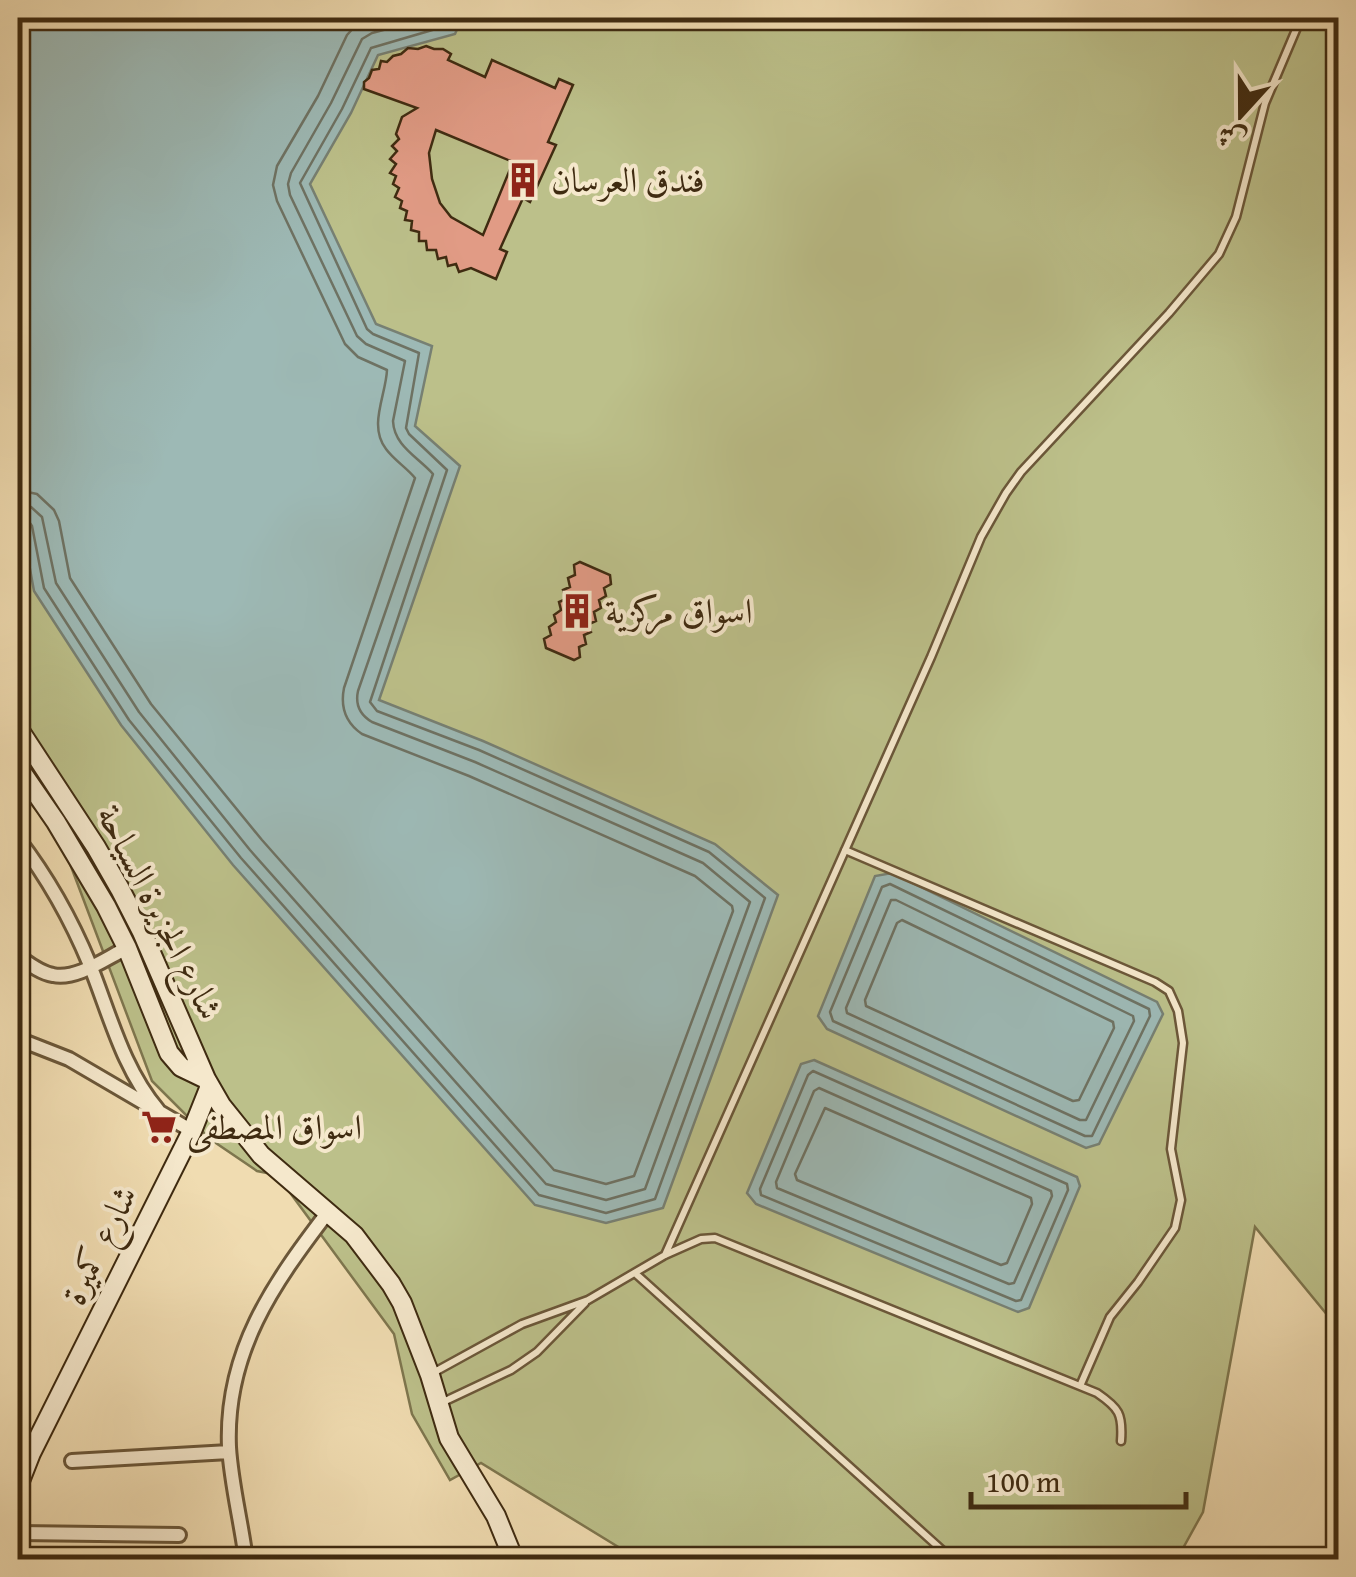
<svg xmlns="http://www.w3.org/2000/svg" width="1356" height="1577" font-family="'Gentium Book Plus',Amiri,serif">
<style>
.green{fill:#bcc08a;stroke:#7e764e;stroke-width:2.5}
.water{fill:#9db9b5;stroke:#778073;stroke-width:2.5}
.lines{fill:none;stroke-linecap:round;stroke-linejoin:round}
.shore{stroke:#6e7263;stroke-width:2.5}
.building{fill:#e19b85;stroke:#3f2b11;stroke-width:2.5;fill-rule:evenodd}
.lane-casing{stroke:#6b5739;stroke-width:11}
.street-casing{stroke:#6b5739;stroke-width:18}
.secondary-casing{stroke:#3f2b11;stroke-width:22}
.lane{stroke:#f5e8cc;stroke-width:6}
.street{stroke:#f5e8cc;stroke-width:12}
.secondary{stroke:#f5e8cc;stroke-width:18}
.labels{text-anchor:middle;stroke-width:8;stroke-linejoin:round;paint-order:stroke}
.poi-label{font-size:35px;fill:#3f2b11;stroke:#f5e8cc;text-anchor:start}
.street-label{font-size:35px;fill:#3f2b11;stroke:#f5e8cc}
</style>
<rect width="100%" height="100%" fill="#f0dcb1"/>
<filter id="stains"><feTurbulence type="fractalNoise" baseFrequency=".002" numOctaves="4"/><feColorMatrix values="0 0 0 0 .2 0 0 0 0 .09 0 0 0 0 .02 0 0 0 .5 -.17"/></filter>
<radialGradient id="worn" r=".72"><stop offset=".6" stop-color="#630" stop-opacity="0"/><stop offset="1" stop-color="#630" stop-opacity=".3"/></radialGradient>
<path class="green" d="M18,18h1320v1310l-83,-101 -52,285 -26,47h-539l-157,-96 -31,17 -38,-66 -18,-80 -117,-159 -20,-4 -47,-32 -58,-58 -91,-241 -43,-52z"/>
<path class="water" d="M18,18h444l-7,16 -77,21 -27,58 -41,71 66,140 56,22 -17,80 45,40 -81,234 104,41 232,103 63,51 -115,313 -57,15 -71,-18 -302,-340 -112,-140 -87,-134 -16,-88z
M892,873l265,129 6,12 -64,130 -13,4 -259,-119 -9,-13 57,-140z
M814,1060l263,117 3,9 -51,122 -11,4 -262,-108 -9,-11 54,-129z"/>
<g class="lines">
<path class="shore" d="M18,490l19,4 17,16 5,11 11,57 81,126 111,136 292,330 52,14 28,-8 99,-265 -1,-5 -37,-30 -226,-100 -107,-42c-16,-11 -22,-26 -18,-46l71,-210c-8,-10 -21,-18 -29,-29 -18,-23 0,-54 1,-79l-29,-13 -13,-13 -68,-143 -4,-16 4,-19 41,-70 29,-61 10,-11 15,-6
M18,505l13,2 11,10 14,66 83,129 111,138 296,334 60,16 39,-11 105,-287 -47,-39 -228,-101 -103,-40c-12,-7 -17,-17 -14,-31l75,-217c-15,-17 -39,-28 -40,-53l12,-60 -39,-17 -9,-8 -67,-141 -2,-11 3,-11 40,-70 31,-64 10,-6 57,-15
M18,518l9,1 5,7 12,62 85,132 112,138 298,337 67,18 49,-14 110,-301 -56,-46 -230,-102 -102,-39 -7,-9 77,-232 -38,-36 -3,-6 13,-75 -46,-19 -6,-5 -67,-146 42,-74 29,-61 75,-22 5,-8
M890,884l259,125 1,7 -58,120h-7l-252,-115 -3,-9 52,-125z
M891,900h5l237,116 1,5 -48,99h-6l-233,-107 -1,-5z
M902,920l211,102 1,6 -35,72 -6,1 -207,-95 -1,-6 32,-77z
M813,1071l254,113 1,6 -47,110 -5,1 -255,-106 -1,-6 48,-114z
M819,1088l232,103 1,5 -38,87 -5,1 -232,-96 -1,-6 38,-91z
M825,1108l206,90 1,6 -25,59 -6,2 -204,-85 -2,-6z"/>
</g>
<path class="building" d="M426,46l8,3h9l8,5 -3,6 37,17 7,-17 63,28 4,-9 14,6 -25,57 8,3 -26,57 -7,-4 -23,51 7,3 -11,27 -25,-11 -12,4 -3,-8 -8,2 -2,-9 -8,2 -2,-9h-9l-1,-9h-7v-9l-8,-2 1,-9 -7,-1 2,-9 -7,-3 2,-7 -7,-4 4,-9 -6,-4 3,-8 -6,-3 6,-9 -6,-5 7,-8 -5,-5 7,-7 -3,-5 6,-17 15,-9 -53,-19v-7l5,-4 3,-8 7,-1 2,-8 6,1 6,-6 8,-2 7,-6 10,1zM436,130l77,32 -30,73 -32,-18 -11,-14 -8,-24 -3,-26z
M580,562l30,13 1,9 -7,4 2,8 -7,4 2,8 -7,4 2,9 -7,3 2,8 -7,3 2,9 -7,3 1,10 -6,3 -28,-12 -2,-9 7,-4 -2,-8 7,-5 -2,-7 7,-5 -2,-8 7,-3 -3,-9 7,-3 -2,-9 7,-3 -1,-10z"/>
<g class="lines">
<defs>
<path id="lane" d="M845,850l310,132 14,9 9,20 5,32 -12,106 10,51 -6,28 -37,54 -28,35 -30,69
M665,1255l266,-598 50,-120 25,-44 15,-21 148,-159 50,-59 17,-37 29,-114 36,-85
M636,1274l317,286
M431,1374l91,-50 66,-24 77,-45 36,-16 14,-1 382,155c22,15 26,21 24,48
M441,1403l70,-33 26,-18 48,-49"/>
<path id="street" d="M18,839c30,39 53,80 72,126 20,50 33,104 68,145
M18,956c10,7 22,17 35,19 24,5 53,-17 74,-27
M18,1039l51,20 123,72
M72,1461l157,-9
M18,1533l161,2
M244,1546c-5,-33 -13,-66 -15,-99 -4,-95 44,-163 99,-235"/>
<path id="secondary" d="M18,728l78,119 24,42 22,43 64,147 15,26 40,50 93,80 37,49 11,19 28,72 19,63 47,78 18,44
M18,767l38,55 50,84 21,42 42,105 12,14 25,12
M18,1486l13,-33 161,-322 18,-45"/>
</defs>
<use href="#lane" class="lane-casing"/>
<use href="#street" class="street-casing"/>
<use href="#secondary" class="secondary-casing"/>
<use href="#lane" class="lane"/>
<use href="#street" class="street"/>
<use href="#secondary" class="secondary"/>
</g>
<defs>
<symbol id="building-bare" viewBox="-9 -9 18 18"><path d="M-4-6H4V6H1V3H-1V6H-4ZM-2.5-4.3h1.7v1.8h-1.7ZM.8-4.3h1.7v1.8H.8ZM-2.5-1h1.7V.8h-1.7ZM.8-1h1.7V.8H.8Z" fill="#8f2418" stroke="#f5e8cc" stroke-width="2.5" paint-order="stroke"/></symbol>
<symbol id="supermarket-bare" viewBox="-9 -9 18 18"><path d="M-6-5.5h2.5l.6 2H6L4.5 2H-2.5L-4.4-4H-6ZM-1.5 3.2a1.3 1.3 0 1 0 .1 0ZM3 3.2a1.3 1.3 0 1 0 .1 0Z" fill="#8f2418" stroke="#f5e8cc" stroke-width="2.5" paint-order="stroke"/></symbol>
</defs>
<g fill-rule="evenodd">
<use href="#building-bare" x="498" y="155" width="50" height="50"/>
<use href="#building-bare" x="552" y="586" width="50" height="50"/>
<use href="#supermarket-bare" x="134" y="1102" width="50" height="50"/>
</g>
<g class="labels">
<g class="poi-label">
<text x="551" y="192">فندق العرسان</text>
<text x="605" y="623">اسواق مركزية</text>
<text x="187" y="1139">اسواق المصطفى</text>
</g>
<g class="street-label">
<text transform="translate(160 912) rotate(63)" y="12">شارع الجزيرة السياحة</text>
<text transform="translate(99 1245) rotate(-64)" y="12">شارع كميرة</text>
</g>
</g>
<rect width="1356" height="1577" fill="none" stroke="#f0dcb1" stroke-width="60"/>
<rect x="20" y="20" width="1316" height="1537" fill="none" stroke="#3f2b11" stroke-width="5"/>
<rect x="30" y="30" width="1296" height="1517" fill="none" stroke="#3f2b11" stroke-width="2.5"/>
<g transform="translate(1241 115) rotate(201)" stroke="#f5e8cc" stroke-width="8" paint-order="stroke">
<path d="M0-8L18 38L0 25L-18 38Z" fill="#3f2b11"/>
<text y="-15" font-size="28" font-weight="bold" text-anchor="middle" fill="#3f2b11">ش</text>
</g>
<path d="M971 1492v15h215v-15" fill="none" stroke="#3f2b11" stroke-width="5"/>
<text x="986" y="1492" font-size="30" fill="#3f2b11" stroke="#f5e8cc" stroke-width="8" paint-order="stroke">100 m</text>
<rect width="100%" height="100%" filter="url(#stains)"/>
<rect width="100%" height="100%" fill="url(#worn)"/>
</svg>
